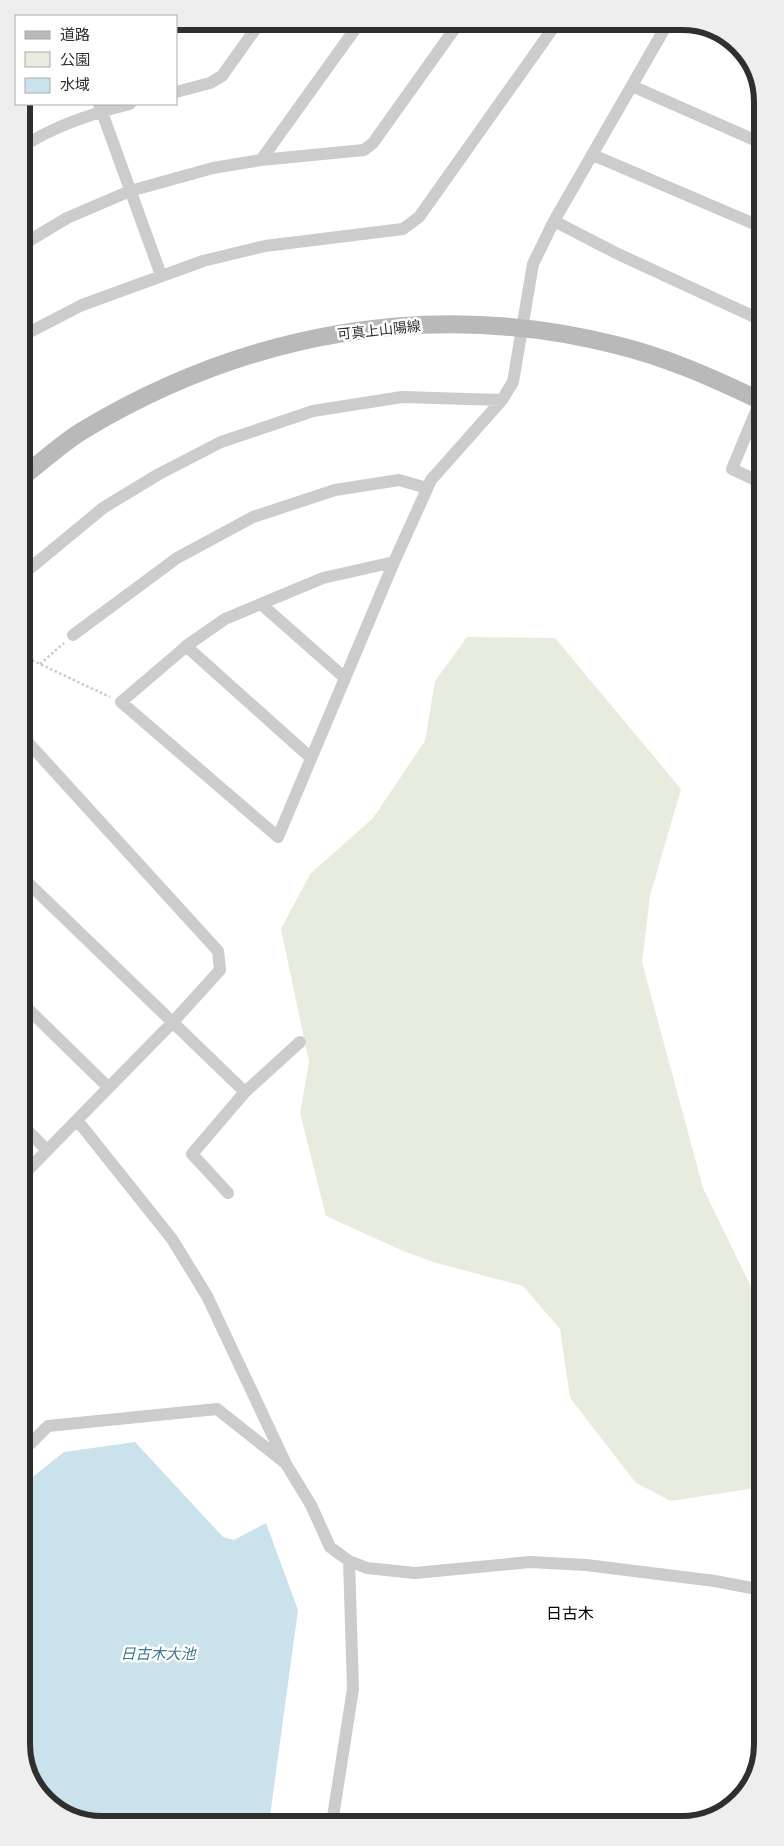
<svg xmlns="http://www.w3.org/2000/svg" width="784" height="1846" font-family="'Golos Text','Noto Sans JP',sans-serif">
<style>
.green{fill:#e7ecde}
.water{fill:#cae2ec}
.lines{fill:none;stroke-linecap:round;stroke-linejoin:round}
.path{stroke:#ccc;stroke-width:2.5;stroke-dasharray:2.5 2.5;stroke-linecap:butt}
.minor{stroke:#ccc;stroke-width:12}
.secondary{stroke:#b9b9b9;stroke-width:18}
.labels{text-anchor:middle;stroke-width:5;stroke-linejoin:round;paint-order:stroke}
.street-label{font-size:14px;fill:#2f2f2f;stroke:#fff}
.water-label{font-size:15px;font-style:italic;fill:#3e7891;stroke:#fff}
.quarter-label{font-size:16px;fill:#000;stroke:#fff}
.rim{fill:none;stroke:#2f2f2f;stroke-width:6}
</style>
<rect width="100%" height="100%" fill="#fff"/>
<path class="green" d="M467,637l88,1 126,151 -31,107 -8,66 61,226 50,103 9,7v185l-7,5 -84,13 -35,-18 -66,-85 -10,-69 -37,-43 -90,-24 -30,-11 -77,-35 -26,-103 9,-51 -28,-133 29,-55 63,-56 52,-77 10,-60z"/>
<path class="water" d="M135,1442l88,95 11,3 32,-17 32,87 -29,213 -172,2 -44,-17 -28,-39v-286l39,-31z"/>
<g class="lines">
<path class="path" d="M23,656l87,41
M40,664l24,-21"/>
<path class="minor" d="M632,86l127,56
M176,92l34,-9 12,-7 39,-55
M99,104l62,171
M22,147c32,-21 71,-34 108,-43
M593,155l166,71
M261,160l100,-139
M554,221l64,33 141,65
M22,245l45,-27 63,-27 83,-23 48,-8 103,-10 9,-7 87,-122
M22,336l60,-31 121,-44 62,-15 138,-17 16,-12 139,-196
M759,404l-27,65 28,13
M394,562l-71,16 -98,41 -36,25 -68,58 157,135 116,-275 37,-82 71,-80 11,-18 20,-118 21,-43 115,-200
M23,574l80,-66 56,-34 62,-32 92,-31 89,-14 100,3
M261,604l84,74
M73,635l104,-77 76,-41 82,-27 64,-10 28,8
M186,646l125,112
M23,737l195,214 2,19 -48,53 -148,151
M23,878l222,214
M761,961v7
M24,1005l84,82
M77,1120l95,119 35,57 79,168 25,41 19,42 19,14 18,7 48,5 115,-11 56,3 129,16 47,9
M24,1127l23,23
M228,1193l-36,-39 53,-62 55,-50
M25,1449l23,-23 169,-17 67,53
M332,1823l21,-134 -4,-128"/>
<path class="secondary" d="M22,477c20,-15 39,-33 60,-46 162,-98 348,-133 534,-86 50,12 97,33 143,55"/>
</g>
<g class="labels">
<g class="street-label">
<text transform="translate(379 330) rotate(-6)" y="5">可真上山陽線</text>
</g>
<g class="water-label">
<text x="158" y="1659">日古木大池</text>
</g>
<g class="quarter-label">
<text x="570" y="1619">日古木</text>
</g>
</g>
<path d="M0 0H784V1846H0ZM102 30H682A72 72 0 0 1 754 102V1744A72 72 0 0 1 682 1816H102A72 72 0 0 1 30 1744V102A72 72 0 0 1 102 30Z" fill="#eee" fill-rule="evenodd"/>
<path class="rim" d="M102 30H682A72 72 0 0 1 754 102V1744A72 72 0 0 1 682 1816H102A72 72 0 0 1 30 1744V102A72 72 0 0 1 102 30Z"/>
<rect x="15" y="15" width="162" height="90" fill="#ffffff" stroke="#acacac"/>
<rect x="25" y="31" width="25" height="8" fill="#b9b9b9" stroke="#acacac"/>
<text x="60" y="40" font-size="15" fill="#2f2f2f">道路</text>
<rect x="25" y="52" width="25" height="15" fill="#e7ecde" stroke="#acacac"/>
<text x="60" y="65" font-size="15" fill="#2f2f2f">公園</text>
<rect x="25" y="78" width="25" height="15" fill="#cae2ec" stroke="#acacac"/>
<text x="60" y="90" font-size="15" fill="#2f2f2f">水域</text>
</svg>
